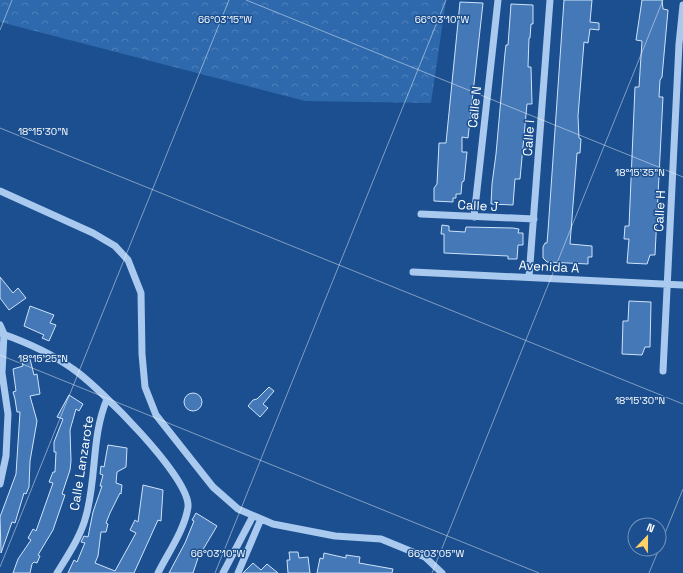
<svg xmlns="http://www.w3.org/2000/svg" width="683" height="573" font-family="'Space Grotesk',sans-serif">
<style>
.forest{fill:url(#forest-crowns)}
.building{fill:#4478b7;stroke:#cfe3fa}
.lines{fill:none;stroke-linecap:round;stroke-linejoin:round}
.minor{stroke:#a9c9ee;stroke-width:7}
.ticks{fill:none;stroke:#fff;stroke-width:1;stroke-opacity:0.45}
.labels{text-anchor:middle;stroke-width:3;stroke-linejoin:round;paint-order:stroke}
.street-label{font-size:13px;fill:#fff;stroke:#1b4f8f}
.ticks-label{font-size:10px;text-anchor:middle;fill:#fff;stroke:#1b4f8f;stroke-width:3;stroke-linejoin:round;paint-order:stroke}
</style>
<defs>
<pattern id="forest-crowns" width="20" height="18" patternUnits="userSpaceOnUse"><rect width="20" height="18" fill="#2e69ad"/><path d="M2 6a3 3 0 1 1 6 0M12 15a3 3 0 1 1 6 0" fill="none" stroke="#4d80b9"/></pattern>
</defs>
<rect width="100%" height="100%" fill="#1b4f8f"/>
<path class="forest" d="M0,0h446l-15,103 -126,-2 -305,-79z"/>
<path class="building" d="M564,0h28l-2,22 9,1v7l-9,-1 -2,14 -4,-1 -6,74 1,22 2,1 -1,14h-3l-7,91 22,2v11h-4v7l-41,-2 -4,-4v-11l2,-4h2l1,-12z
M642,0h20l1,9 5,1 -6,67 -2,3 -1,17h4l-8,158h-5l-3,9 -20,-1 2,-24h-5l1,-13h4l6,-139h4l3,-46 -6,-1z
M460,2l23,1 -15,135 -6,-1v15h5l-3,29 -2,1 -1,12h-5v4h-3v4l-19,-1v-13l3,-4 2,-41h7z
M511,4l22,1v19h-2l-1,14h-1l-1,29h3l1,37h-5l-7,75h-5l-2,26 -22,-1 1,-20 4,-30 9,-101 1,-8h2z
M442,225l7,1v5l16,1 1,-5 47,1 6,1 -1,4h5v12h-5l-1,14h-9v-3l-64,-3v-19h-3z
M0,277l13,16 5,-5 8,10 -17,12 -9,-12z
M629,301l22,1 -1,45h-5l-3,8 -20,-1 1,-33h5z
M30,306l24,9 -4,8 6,2 -7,16 -7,-3 2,-3 -20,-9z
M30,359l4,16 3,-1 3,20 -10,2 7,25 -7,40 -1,26 -3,7 -2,-1 -9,30 -3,-1 -11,31 -1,-36 16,-43 4,-62h-3l-2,-13 -2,-7 3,-1 -3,-22 10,-3 -1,-5z
M269,387l5,4 -11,13 5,4 -8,9 -12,-11 5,-6 4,-1z
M184 402a9 9 0 1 1 18 0a9 9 0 1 1-18 0Z
M69,395l14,9 -4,7 -3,-2 -6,21 1,31 -1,9 -8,24 3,1 -12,35 -15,25 2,1 -3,7 -3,-1 -2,2 -2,9h-17l5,-14 13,-19 -3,-2 5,-9 3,2 17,-48 -4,-1 4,-10h2l1,-20h-2v-10l9,-23 -6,-2z
M108,445l19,3 -1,19 -9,5 -1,11 6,2 -1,9 -1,-1 -10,20 -4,10 2,1 -2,8h-5l-3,24 -3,7 20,8 21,-38 -6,-3 5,-10 3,2 5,-37 20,5 -2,31 -3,-1 -24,53h-66l6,-13 3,2 7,-17 1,-2 -4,-1 3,-6 4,1 5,-25 9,-26h-2l3,-11 -3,-1 1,-8 3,1z
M196,513l21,13 -19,32 -5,15h-24l16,-30 9,-22 -2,-1z
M289,552h9l1,6 9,-1 2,16h-22l-1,-13h3z
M324,553l22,5v-3l14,2 -1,6 34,6 -1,4h-75l3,-15 3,1z
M253,563l8,7 6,-6 11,9h-35z"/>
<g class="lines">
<path class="minor" d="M0,191l93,42 22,13 13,14 13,33 1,61 3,33 11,28 57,72 25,22 35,15 62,12 46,3 44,18 17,16
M421,214l113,5
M474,217l24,-217
M413,272l270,13
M529,277l21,-277
M0,325l4,9 -2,39 6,41 -2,42 -6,28
M0,333c26,9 51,20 73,36 25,17 118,109 115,138 -3,22 -20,46 -30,66
M663,371l16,-327 4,-39
M57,573c11,-18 24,-37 29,-57 11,-39 5,-79 21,-117
M223,573l30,-57
M238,573l23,-54"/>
</g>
<path class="ticks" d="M246,0l437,177M0,30l12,-30M0,128l683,276M0,355l539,218M659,548l24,-59M0,567l229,-567M215,573l231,-573M432,573l231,-573M649,573l10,-24"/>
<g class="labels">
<g class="street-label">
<text transform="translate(474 107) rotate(-84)" y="5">Calle N</text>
<text transform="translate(528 138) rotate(-86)" y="5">Calle I</text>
<text transform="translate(478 205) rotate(3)" y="5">Calle J</text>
<text transform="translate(659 211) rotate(-87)" y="5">Calle H</text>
<text transform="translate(549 266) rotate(3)" y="5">Avenida A</text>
<text transform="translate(81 463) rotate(-81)" y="5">Calle Lanzarote</text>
</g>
</g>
<g class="ticks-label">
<text x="225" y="23">66°03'15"W</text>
<text x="442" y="23">66°03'10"W</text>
<text x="43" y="135">18°15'30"N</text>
<text x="640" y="176">18°15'35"N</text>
<text x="43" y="362">18°15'25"N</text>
<text x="640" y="404">18°15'30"N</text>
<text x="218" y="557">66°03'10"W</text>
<text x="436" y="557">66°03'05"W</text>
</g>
<g transform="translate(647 537) rotate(22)"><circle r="19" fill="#1b4f8f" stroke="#7695bc"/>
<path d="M0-3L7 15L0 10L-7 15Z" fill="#ffd166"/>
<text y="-6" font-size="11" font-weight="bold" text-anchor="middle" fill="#ffffff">N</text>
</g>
</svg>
